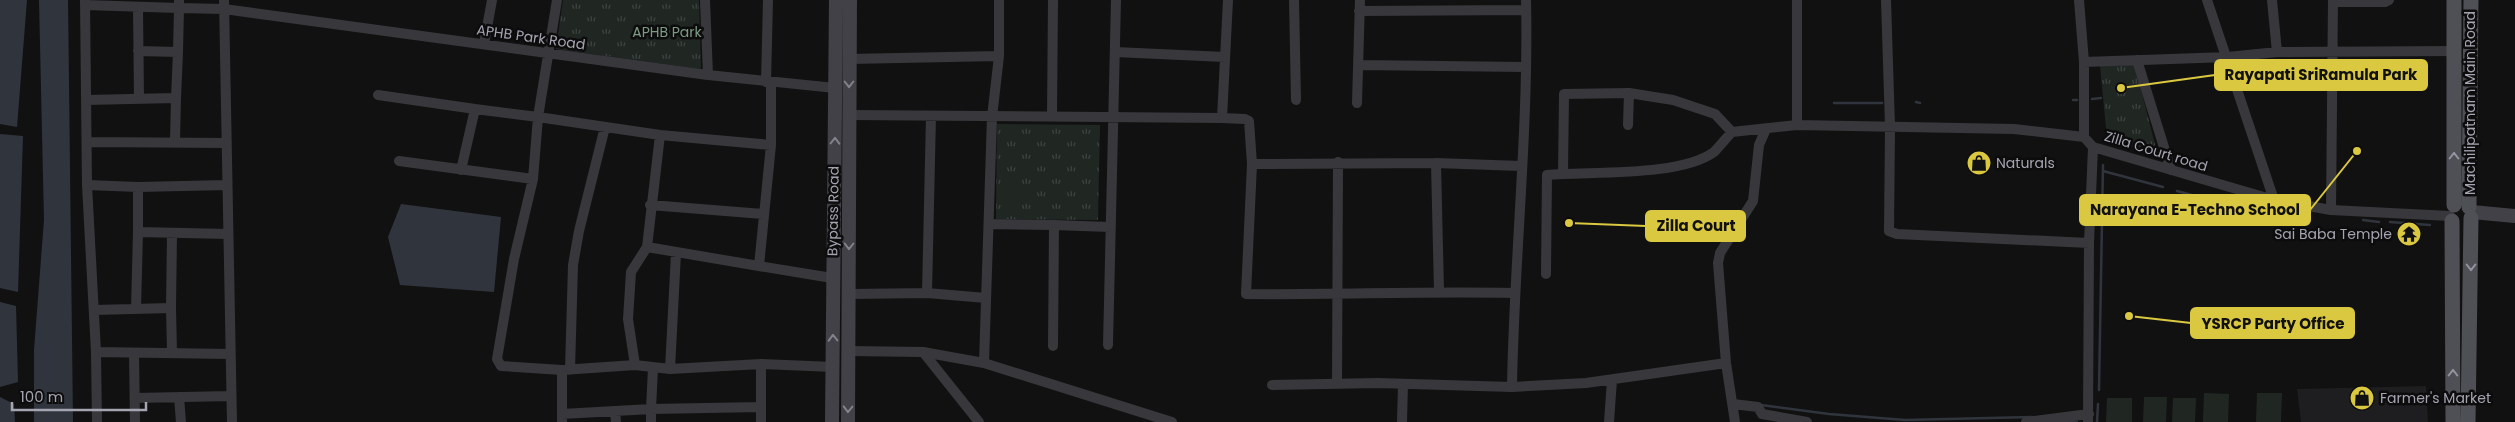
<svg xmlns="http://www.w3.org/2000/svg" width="2515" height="422" font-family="Poppins,sans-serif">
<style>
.built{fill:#1e1d1f}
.park{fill:url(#park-tufts)}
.pitch{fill:#202723}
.water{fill:#30353d}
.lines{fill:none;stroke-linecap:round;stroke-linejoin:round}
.stream{stroke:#30353d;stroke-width:2.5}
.street{stroke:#38383c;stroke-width:10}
.secondary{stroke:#414147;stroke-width:14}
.primary{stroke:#4f4f56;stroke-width:15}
.oneway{stroke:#81828c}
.oneway2{stroke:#93949f}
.labels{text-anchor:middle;stroke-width:5;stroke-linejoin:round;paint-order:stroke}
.park-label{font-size:14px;fill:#7d9a85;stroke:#0d0c0d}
.street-label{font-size:14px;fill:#a4a5b1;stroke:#0d0c0d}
.poi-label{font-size:14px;fill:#a4a5b1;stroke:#0d0c0d;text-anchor:start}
.leader{fill:none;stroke:#dac841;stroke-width:2}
.callout-dot{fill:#dac841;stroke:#0d0c0d;stroke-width:2}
.callout{fill:#dac841;stroke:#dac841;stroke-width:2}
.callout-label{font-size:15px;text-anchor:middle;font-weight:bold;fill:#111}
</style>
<defs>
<pattern id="park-tufts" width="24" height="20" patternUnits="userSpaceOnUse" patternTransform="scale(1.25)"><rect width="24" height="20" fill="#202723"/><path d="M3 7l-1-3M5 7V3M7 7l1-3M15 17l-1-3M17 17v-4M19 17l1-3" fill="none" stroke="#3d4341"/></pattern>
</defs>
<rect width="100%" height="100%" fill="#111112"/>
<path class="built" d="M2426,386l2,36h-127l-4,-33z"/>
<path class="park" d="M563,0h136l2,69 -145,-20z
M2100,65l35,1 23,90 -51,-18z
M997,124l103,1 -2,95 -102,-1z"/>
<path class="pitch" d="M1002,177h20v33h-20z
M2204,393l25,1 -1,28h-25z
M2257,393h25l-1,29h-25z
M2144,397h23l-1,25h-23z
M2107,398h25v24h-26z
M2173,398h23l-1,24h-23z"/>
<path class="water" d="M0,0h27l-10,127 -17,-3z
M39,0h29l5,422h-39v-72l10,-130z
M0,134l23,2 -5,156 -18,-4z
M401,204l100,13 -7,75 -94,-7 -12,-48z
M0,302l16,4 2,76 -18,5z
M0,397l14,7 1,18h-15z"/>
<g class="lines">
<path class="stream" d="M2092,99l9,-1
M2073,100h4
M1916,102l4,1
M1834,103h48
M2103,171l60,16
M2177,191l71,19
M2261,212l15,3
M2306,219l3,1
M2363,220l16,2
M2390,222l40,3
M2099,390l4,-225
M1761,405l68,9 76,6 127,-3
M2067,421l10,1
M2097,422l1,-18"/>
<path class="street" d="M85,0l2,185 9,167 1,70
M224,0l8,422
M705,0l3,75
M999,0v56
M1228,0l-6,118 23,1 4,2 3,43
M1294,0l2,100
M1797,0v125
M1886,0l4,126 -1,105 8,3 192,9
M2079,0l5,62v75
M2207,0l67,200
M2272,0l5,52
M2333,2h52l4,-2
M85,5l94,3v-8
M138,7l1,92
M1359,11l167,-1
M484,44l8,-44
M138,51l40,1 1,-44 45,1 484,66 127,13
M1115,52l110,5
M849,59l150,-3 -7,61 -8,246
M2137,60l34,110
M2084,62l144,-5 49,-5 177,-1
M1358,65l167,2
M766,82l2,-82
M771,82v63l-12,121 -112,-19 13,-112 111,10
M378,95l97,14 -14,61
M176,98l2,-46
M86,100l90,-2 -1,43
M1357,103l3,-103
M475,109l63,8 19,-117
M848,115l374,3
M1052,116l1,-116
M1628,125l1,-32
M87,142l139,1
M399,161l134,18 5,-62 122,18
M1436,163l3,128
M1563,173l1,-79 65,-1 44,7 42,14 17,18 65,-7 217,4 70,8 9,10 181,53 57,10 119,6
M533,179l-19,80 -17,100 4,7 61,4 73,-5 35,4 91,-5 72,3
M87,185l51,2 89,-2
M650,205l113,9
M2331,210l2,-210
M989,224l65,1
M138,232v-45
M759,266l73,12
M1546,274l1,-99c43,-4 133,2 167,-23 6,-6 12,-14 18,-20
M927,293l59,5
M1513,293c-89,-2 -178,2 -267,1l6,-130 184,-1 85,3
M850,294l77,-1 4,-177
M171,308l1,-75
M136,309l2,-77 90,2
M94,310l77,-2 1,45
M1108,345l8,-345
M1053,346l1,-121 56,2
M849,351l74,1 61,11 188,59
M96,352l134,2
M923,352l56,70
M134,353l1,69
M761,364v58
M635,365l-7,-46 3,-47 16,-25
M670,369l6,-116
M562,370v44
M570,370l3,-105 6,-34 26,-104
M1337,384l1,-222
M1272,385l106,-2 134,4 74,-4 140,-20
M1512,387c2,-128 17,-259 14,-387
M179,397l2,25
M135,398l96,-2
M1733,404l25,3 4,7 45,8
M615,411l1,11
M562,422v-8l89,-5 2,-41
M651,422v-13l110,-2
M1402,422l1,-38
M1609,422l3,-42
M1735,422l-9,-59 -8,-100 2,-10 33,-52 6,-56 7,-16
M2026,422l63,-8
M2088,422l1,-179 4,-96"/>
<path class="secondary" d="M2472,212l43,4
M832,422l4,-422
M848,422l2,-422"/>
<path class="primary" d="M2454,205v-205
M2469,207l2,-207
M2452,221l1,201
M2468,422l3,-204"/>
</g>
<defs><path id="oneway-chevron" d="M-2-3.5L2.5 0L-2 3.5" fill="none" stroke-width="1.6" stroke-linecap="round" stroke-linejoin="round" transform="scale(1.25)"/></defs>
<g class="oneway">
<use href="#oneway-chevron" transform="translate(849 84) rotate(90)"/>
<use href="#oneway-chevron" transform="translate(835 141) rotate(-89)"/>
<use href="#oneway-chevron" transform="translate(849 246) rotate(90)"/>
<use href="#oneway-chevron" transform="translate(833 338) rotate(-91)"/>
<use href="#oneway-chevron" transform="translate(848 409) rotate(91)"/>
</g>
<g class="oneway2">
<use href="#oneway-chevron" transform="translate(2454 156) rotate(-90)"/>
<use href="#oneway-chevron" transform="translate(2471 267) rotate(90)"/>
<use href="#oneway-chevron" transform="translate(2453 373) rotate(-90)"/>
</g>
<defs>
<symbol id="shop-disc" viewBox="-11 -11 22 22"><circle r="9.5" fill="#dac841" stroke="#0d0c0d"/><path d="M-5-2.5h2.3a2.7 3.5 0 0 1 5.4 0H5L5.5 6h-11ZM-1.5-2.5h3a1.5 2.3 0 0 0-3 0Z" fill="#111"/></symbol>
<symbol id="temple-disc" viewBox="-11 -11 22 22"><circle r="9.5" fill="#dac841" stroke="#0d0c0d"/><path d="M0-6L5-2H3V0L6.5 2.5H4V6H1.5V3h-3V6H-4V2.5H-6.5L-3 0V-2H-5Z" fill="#111"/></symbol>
</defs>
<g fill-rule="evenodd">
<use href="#shop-disc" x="1965" y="149" width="28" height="28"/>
<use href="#temple-disc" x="2395" y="220" width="28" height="28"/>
<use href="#shop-disc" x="2348" y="384" width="28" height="28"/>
</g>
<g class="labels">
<g class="park-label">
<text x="667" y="37">APHB Park</text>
</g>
<g class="street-label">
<text transform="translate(531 37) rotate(8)" y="5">APHB Park Road</text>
<text transform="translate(2470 103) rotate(-90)" y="5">Machilipatnam Main Road</text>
<text transform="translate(2156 151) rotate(17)" y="5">Zilla Court road</text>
<text transform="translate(833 211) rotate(-89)" y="5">Bypass Road</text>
</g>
<g class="poi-label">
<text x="1996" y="168">Naturals</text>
<text x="2392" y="239" text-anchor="end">Sai Baba Temple</text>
<text x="2380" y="403">Farmer's Market</text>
</g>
</g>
<path class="leader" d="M2121 88L2215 75M2357 151L2310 210M1569 223L1646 226M2129 316L2191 323"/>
<g class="callout-dot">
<circle cx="2121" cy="88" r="5"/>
<circle cx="2357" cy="151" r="5"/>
<circle cx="1569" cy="223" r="5"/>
<circle cx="2129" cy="316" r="5"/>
</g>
<g class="callout">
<rect x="2215" y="60" width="212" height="30" rx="5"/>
<rect x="2080" y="195" width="230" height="30" rx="5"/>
<rect x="1646" y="211" width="99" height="30" rx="5"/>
<rect x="2191" y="308" width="163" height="30" rx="5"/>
</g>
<g class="callout-label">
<text x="2321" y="80">Rayapati SriRamula Park</text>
<text x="2195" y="215">Narayana E-Techno School</text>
<text x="1696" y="231">Zilla Court</text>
<text x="2273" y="329">YSRCP Party Office</text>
</g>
<path d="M12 402v8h134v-8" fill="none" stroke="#a4a5b1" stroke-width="2.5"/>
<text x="20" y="402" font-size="15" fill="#a4a5b1" stroke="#0d0c0d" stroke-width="4" paint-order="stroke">100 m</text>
</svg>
